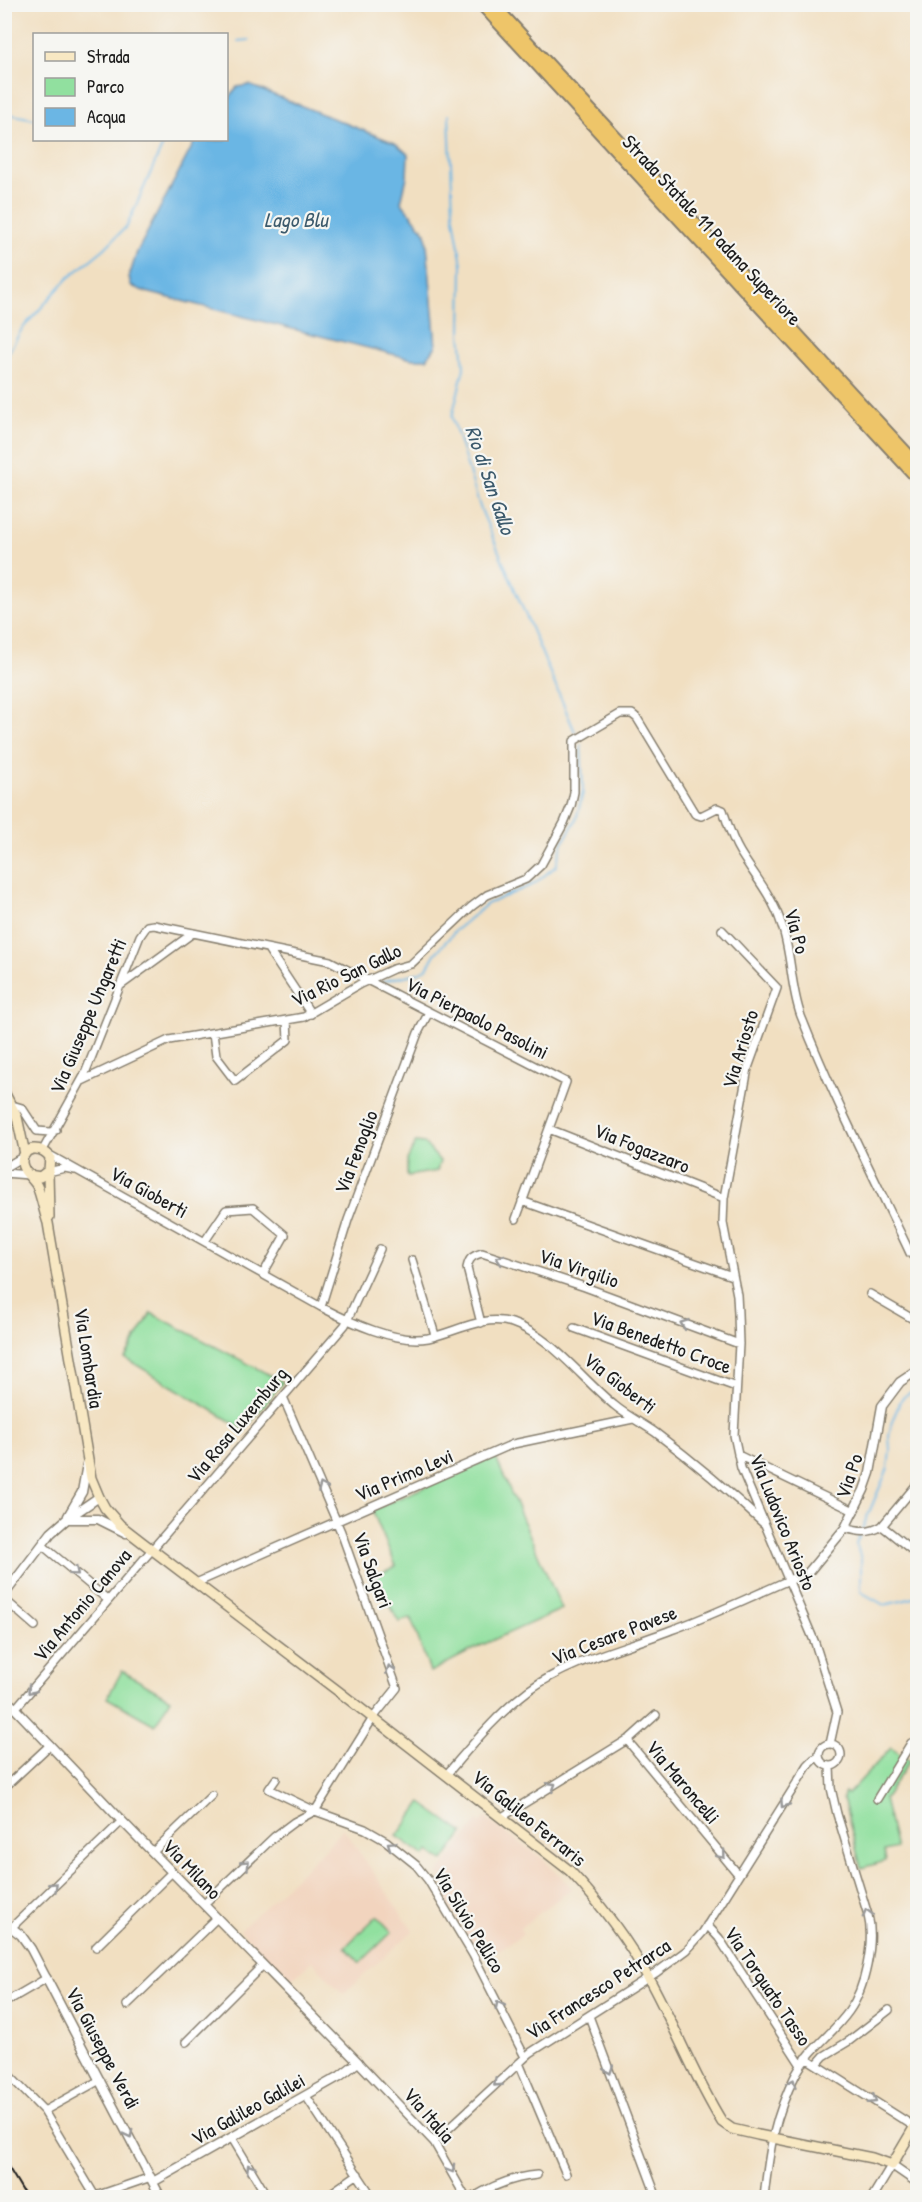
<svg xmlns="http://www.w3.org/2000/svg" width="922" height="2202" font-family="'Patrick Hand',sans-serif">
<style>
.built{fill:#f2d4be}
.green{fill:#91e09f;stroke:#567e5e;stroke-width:1.5}
.water{fill:#6bb6e4;stroke:#446980;stroke-width:1.5}
.lines{fill:none;stroke-linecap:round;stroke-linejoin:round}
.stream{stroke:#6bb6e4;stroke-width:2}
.minor-casing{stroke:#867e6e;stroke-width:10}
.tertiary-casing{stroke:#867e6e;stroke-width:11}
.secondary-casing{stroke:#867e6e;stroke-width:12}
.trunk-casing{stroke:#867e6e;stroke-width:14}
.minor{stroke:#fff;stroke-width:7}
.tertiary{stroke:#fff;stroke-width:8}
.secondary{stroke:#f8e8c3;stroke-width:9}
.trunk{stroke:#eec569;stroke-width:10}
.rail{stroke:#1c1c1c;stroke-width:2}
.oneway{stroke:#999}
.labels{text-anchor:middle;stroke-width:4.5;stroke-linejoin:round;paint-order:stroke}
.street-label{font-size:20px;fill:#1c1c1c;stroke:#f6f6f2}
.water-label{font-size:21px;font-style:italic;fill:#3c5a6c;stroke:#f6f6f2}
</style>
<rect width="100%" height="100%" fill="#f6f6f2"/>
<filter id="ink" filterUnits="userSpaceOnUse"><feTurbulence type="fractalNoise" baseFrequency=".0167" numOctaves="2"/><feDisplacementMap in="SourceGraphic" scale="12" xChannelSelector="R" yChannelSelector="G"/><feConvolveMatrix kernelMatrix="1 2 1 2 8 2 1 2 1" color-interpolation-filters="sRGB"/></filter>
<filter id="wash" filterUnits="userSpaceOnUse"><feTurbulence type="fractalNoise" baseFrequency=".008" numOctaves="4" result="noise"/><feDisplacementMap in="SourceGraphic" scale="24" xChannelSelector="R" yChannelSelector="G"/><feGaussianBlur stdDeviation="1.35" result="paint"/><feColorMatrix in="noise" values="0 0 0 0 0 0 0 0 0 0 0 0 0 0 0 0 0 1.4 0 .05"/><feComposite in="paint" operator="in"/></filter>
<g filter="url(#wash)">
<rect width="100%" height="100%" fill="#f1dfc1"/>
<path class="built" d="M485,1818l58,41 29,29 -52,40 3,7 -28,17 -4,-3 -12,8 -37,-63 1,-15 -6,-4 40,-54 4,2z
M343,1828l70,103 -70,63 -31,-33 -22,21 -50,-52 85,-81z"/>
<path class="green" d="M416,1142l8,1 16,18 -3,10 -30,5v-16z
M151,1313l132,69 -38,48 -120,-72z
M495,1456l67,153 -82,37 -50,26 -19,-54 -12,4 -24,-46 21,-10 -24,-56z
M122,1671l48,28 -15,26 -48,-27z
M891,1748l19,13 -26,38 12,49 -12,3 2,10 -25,7 -18,-70 2,-6 3,2z
M421,1803l42,30 -20,28 -14,-10 -4,5 -28,-20z
M377,1916l15,16 -32,31 -15,-16z"/>
<path class="water" d="M249,85l146,58 13,11 -1,23 -6,25 25,31 10,113 -9,13h-15l-266,-67 -15,-6 -2,-9 8,-25 58,-111 31,-1 1,-39 10,-14z"/>
<g class="lines">
<path class="stream" d="M238,41l11,-1
M226,51l2,-1
M4,113l30,6
M449,115l4,97 9,53 -1,68 3,35 -12,49 28,90 95,225
M4,360l18,-31 45,-50 37,-30 23,-23 38,-86
M383,981l35,-8 9,-5 8,-14 21,-24 31,-26 47,-20 22,-18 7,-24 13,-22 7,-28 -2,-47
M862,1529l26,-61 2,-18 -1,-14 3,-15 10,-23 16,-11
M860,1534l-4,9 5,16v33l23,13 34,-8"/>
</g>
</g>
<g filter="url(#ink)">
<g class="lines">
<defs>
<path id="minor" d="M722,930l55,58 -29,80 -24,130 -1,25 14,72 1,19 1,30 -5,91 7,33 74,175 22,69 -7,32
M268,949l43,65
M120,986l73,-53
M213,1033l3,23 19,25 53,-41 -1,-20
M82,1081l87,-41 135,-23 56,-33 33,-15 18,-5 60,-57 16,-12 39,-16 15,-14 23,-42 7,-17 3,-14v-51l46,-27h12l5,4 58,96 6,2 16,-8 6,2c5,15 9,29 17,42 14,23 33,45 41,71 11,30 9,63 20,93 32,81 72,159 109,237l8,8
M12,1105l10,3 15,23 13,1 6,-2
M549,1129l175,69
M43,1150l41,-74 56,-140 7,-10 7,-1 176,36 236,121 -50,137
M48,1154l273,153c29,15 75,37 107,31 28,-6 56,-24 84,-15 39,13 71,57 102,82 13,11 28,18 42,28 37,28 73,58 107,90
M4,1168l20,-12
M48,1172l17,-4 10,2
M4,1173l25,2
M522,1201l210,75
M205,1241l21,-31 27,-2 32,27 -22,39
M412,1260l23,75
M870,1294l48,28
M321,1307l27,-87 70,-187 11,-21
M481,1323l-14,-55c2,-10 5,-12 15,-15l103,34 154,57
M574,1328l162,59
M738,1455l116,56
M882,1526l36,29
M845,1528c13,4 24,6 37,-2l36,-43
M42,1545l66,55
M196,1583l317,-139 120,-25
M4,1599l31,27
M15,1709l330,-384 35,-76
M627,1741l29,-26
M819 1755a11 11 0 1 1 22 0a11 11 0 1 1-22 0Z
M446,1775c26,-30 51,-61 83,-85 42,-30 94,-41 142,-60 40,-14 79,-33 118,-50
M276,1779l-7,10 46,22 50,18 21,12 30,24 12,15 45,75 52,102
M4,1785l2,1 44,-41
M877,1799l34,-56
M502,1817l125,-77 111,134
M153,1852l59,-57
M204,1904l70,-67 20,-15 21,-11 58,-93 24,-30 -56,-156 -58,-135
M707,1925l12,13 82,127
M12,1927l110,-106
M96,1947l76,-75
M4,2003l43,-25
M127,2005l90,-87
M589,2016l68,182
M186,2042l77,-77
M806,2058l109,69
M358,2062l76,80 32,56
M519,2063l47,111
M817,2064l7,-8 25,-15 40,-31
M4,2070l40,41 56,-31
M306,2096l67,102
M44,2111l51,85
M232,2138l36,60
M434,2142l96,-89 127,-81 30,-22 16,-18 105,-167 6,-6 4,-1
M90,2198l61,-21
M324,2198l34,-24
M472,2198c20,-12 42,-21 65,-23
M764,2198c5,-46 10,-82 32,-124 13,-25 37,-40 53,-63 16,-22 26,-69 19,-96l-31,-101 -6,-26 -1,-21"/>
<path id="tertiary" d="M68,1516l14,-24 5,-28
M67,1519h31l28,14
M789,1580l18,-6 38,-46 19,-38 6,-17 12,-67 18,-24 18,-12
M4,1595l47,-62 16,-14 32,-22
M4,1697l118,124 236,241 -18,14 -187,106
M4,1922l17,13 10,14 130,249
M872,2198l20,-33 26,18"/>
<path id="secondary" d="M4,1092l13,25 8,37
M48,1172l1,45
M29,1175l11,2 9,-7 1,-13c-8,-11 -27,-12 -28,5 0,10 11,16 15,24 5,12 7,26 11,37l43,255 8,19 6,11 15,17 22,17 196,149 232,180c30,32 58,70 79,108 26,47 45,98 73,143l10,7 26,6 114,23 20,7 26,-44"/>
<path id="trunk" d="M481,4l437,475
M493,4l425,461"/>
</defs>
<use href="#minor" class="minor-casing"/>
<use href="#tertiary" class="tertiary-casing"/>
<use href="#secondary" class="secondary-casing"/>
<use href="#trunk" class="trunk-casing"/>
<use href="#minor" class="minor"/>
<use href="#tertiary" class="tertiary"/>
<use href="#secondary" class="secondary"/>
<use href="#trunk" class="trunk"/>
<path class="rail" d="M4,2160l23,38"/>
</g>
<defs><path id="oneway-chevron" d="M-2-3.5L2.5 0L-2 3.5" fill="none" stroke-width="1.6" stroke-linecap="round" stroke-linejoin="round" transform="scale(1.5)"/></defs>
<g class="oneway">
<use href="#oneway-chevron" transform="translate(500 1259) rotate(-162)"/>
<use href="#oneway-chevron" transform="translate(684 1324) rotate(-160)"/>
<use href="#oneway-chevron" transform="translate(322 1487) rotate(-113)"/>
<use href="#oneway-chevron" transform="translate(75 1572) rotate(40)"/>
<use href="#oneway-chevron" transform="translate(390 1669) rotate(-110)"/>
<use href="#oneway-chevron" transform="translate(31 1690) rotate(130)"/>
<use href="#oneway-chevron" transform="translate(552 1786) rotate(-32)"/>
<use href="#oneway-chevron" transform="translate(784 1804) rotate(124)"/>
<use href="#oneway-chevron" transform="translate(391 1845) rotate(-145)"/>
<use href="#oneway-chevron" transform="translate(722 1855) rotate(50)"/>
<use href="#oneway-chevron" transform="translate(246 1864) rotate(-44)"/>
<use href="#oneway-chevron" transform="translate(54 1886) rotate(-44)"/>
<use href="#oneway-chevron" transform="translate(867 1913) rotate(-106)"/>
<use href="#oneway-chevron" transform="translate(499 2005) rotate(-116)"/>
<use href="#oneway-chevron" transform="translate(609 2070) rotate(70)"/>
<use href="#oneway-chevron" transform="translate(497 2083) rotate(137)"/>
<use href="#oneway-chevron" transform="translate(792 2083) rotate(-65)"/>
<use href="#oneway-chevron" transform="translate(873 2100) rotate(32)"/>
<use href="#oneway-chevron" transform="translate(129 2134) rotate(63)"/>
<use href="#oneway-chevron" transform="translate(250 2168) rotate(-121)"/>
<use href="#oneway-chevron" transform="translate(451 2169) rotate(60)"/>
</g>
</g>
<g class="labels">
<g class="street-label">
<text transform="translate(712 230) rotate(47)" y="7">Strada Statale 11 Padana Superiore</text>
<text transform="translate(797 931) rotate(75)" y="7">Via Po</text>
<text transform="translate(346 975) rotate(-26)" y="7">Via Rio San Gallo</text>
<text transform="translate(88 1016) rotate(-67)" y="7">Via Giuseppe Ungaretti</text>
<text transform="translate(477 1018) rotate(27)" y="7">Via Pierpaolo Pasolini</text>
<text transform="translate(740 1049) rotate(-73)" y="7">Via Ariosto</text>
<text transform="translate(642 1148) rotate(22)" y="7">Via Fogazzaro</text>
<text transform="translate(356 1152) rotate(-69)" y="7">Via Fenoglio</text>
<text transform="translate(149 1192) rotate(29)" y="7">Via Gioberti</text>
<text transform="translate(579 1268) rotate(19)" y="7">Via Virgilio</text>
<text transform="translate(661 1342) rotate(20)" y="7">Via Benedetto Croce</text>
<text transform="translate(89 1358) rotate(81)" y="7">Via Lombardia</text>
<text transform="translate(620 1383) rotate(38)" y="7">Via Gioberti</text>
<text transform="translate(237 1425) rotate(-50)" y="7">Via Rosa Luxemburg</text>
<text transform="translate(404 1475) rotate(-23)" y="7">Via Primo Levi</text>
<text transform="translate(849 1476) rotate(-71)" y="7">Via Po</text>
<text transform="translate(783 1522) rotate(68)" y="7">Via Ludovico Ariosto</text>
<text transform="translate(373 1570) rotate(70)" y="7">Via Salgari</text>
<text transform="translate(82 1605) rotate(-50)" y="7">Via Antonio Canova</text>
<text transform="translate(614 1635) rotate(-21)" y="7">Via Cesare Pavese</text>
<text transform="translate(683 1782) rotate(50)" y="7">Via Maroncelli</text>
<text transform="translate(529 1818) rotate(39)" y="7">Via Galileo Ferraris</text>
<text transform="translate(192 1869) rotate(46)" y="7">Via Milano</text>
<text transform="translate(469 1920) rotate(59)" y="7">Via Silvio Pellico</text>
<text transform="translate(768 1986) rotate(56)" y="7">Via Torquato Tasso</text>
<text transform="translate(598 1989) rotate(-33)" y="7">Via Francesco Petrarca</text>
<text transform="translate(103 2048) rotate(62)" y="7">Via Giuseppe Verdi</text>
<text transform="translate(248 2109) rotate(-29)" y="7">Via Galileo Galilei</text>
<text transform="translate(429 2115) rotate(49)" y="7">Via Italia</text>
</g>
<g class="water-label">
<text x="296" y="227">Lago Blu</text>
<text transform="translate(490 480) rotate(71)" y="7">Rio di San Gallo</text>
</g>
</g>
<rect width="922" height="2202" fill="none" stroke="#f6f6f2" stroke-width="24"/>
<rect x="33" y="33" width="195" height="108" fill="#f6f6f2" stroke="#9f9f9c" stroke-width="1.5"/>
<rect x="45" y="52" width="30" height="9" fill="#f8e8c3" stroke="#9f9f9c" stroke-width="1.5"/>
<text x="87" y="63" font-size="18" fill="#1c1c1c">Strada</text>
<rect x="45" y="78" width="30" height="18" fill="#91e09f" stroke="#9f9f9c" stroke-width="1.5"/>
<text x="87" y="93" font-size="18" fill="#1c1c1c">Parco</text>
<rect x="45" y="108" width="30" height="18" fill="#6bb6e4" stroke="#9f9f9c" stroke-width="1.5"/>
<text x="87" y="123" font-size="18" fill="#1c1c1c">Acqua</text>
</svg>
